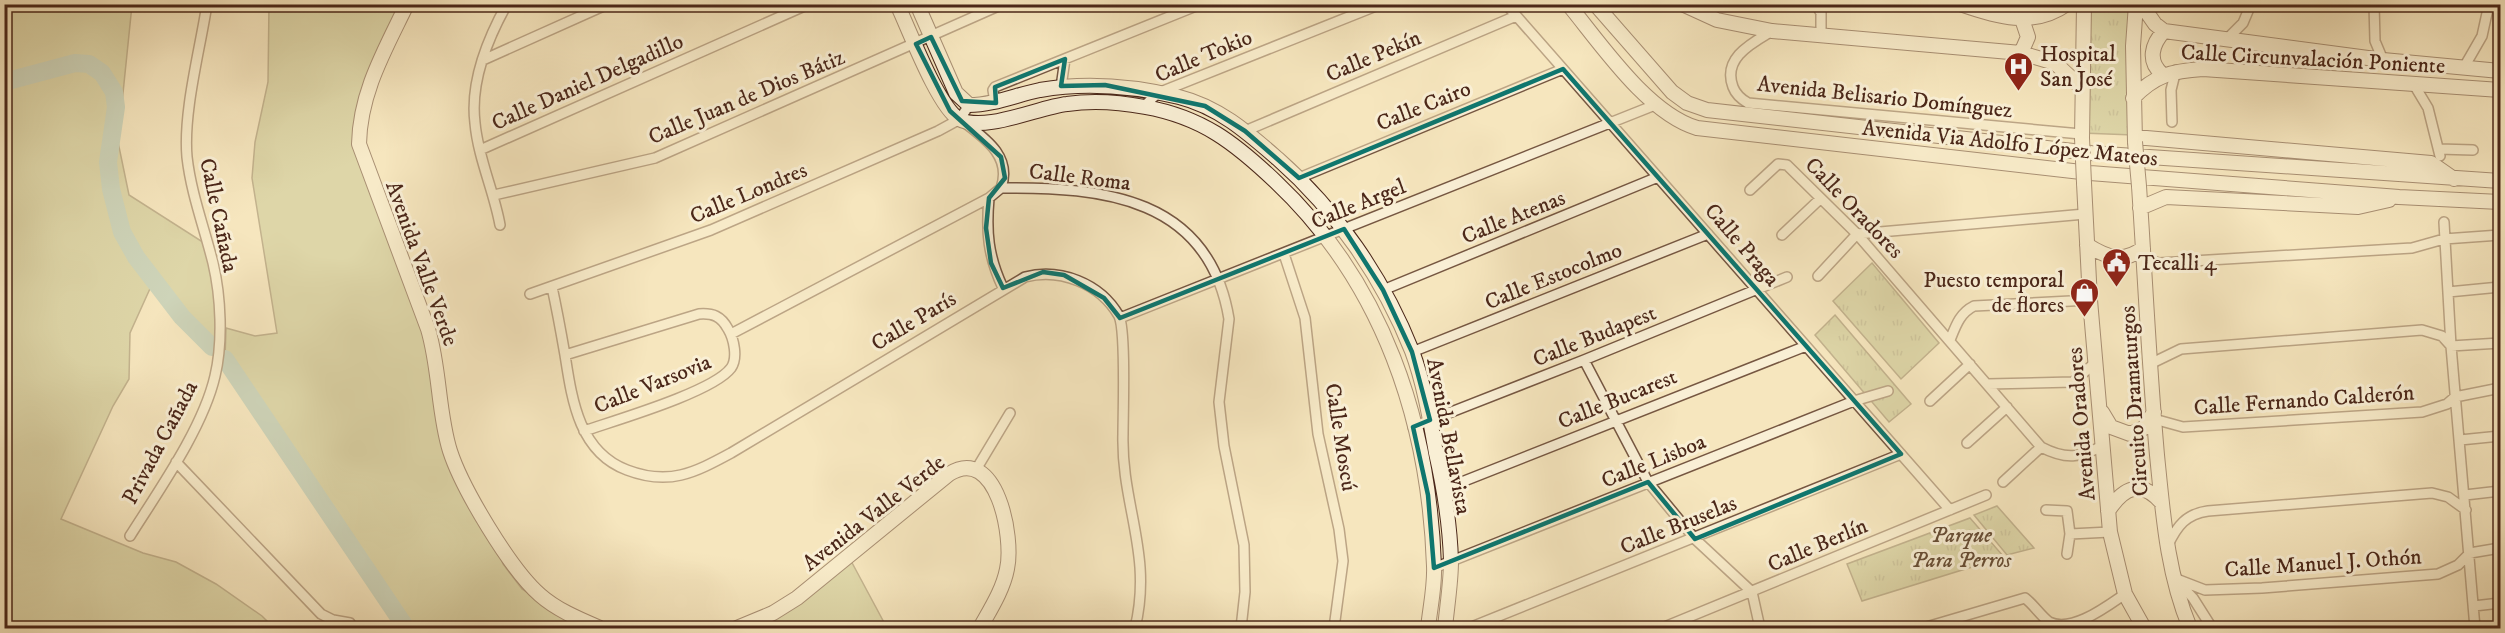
<svg xmlns="http://www.w3.org/2000/svg" width="2505" height="633" font-family="'IM FELL DW Pica',serif">
<style>
.green{fill:#c1c38e;stroke:#867554;stroke-width:1.5}
.park{fill:url(#park-tufts);stroke:#867554;stroke-width:1.5}
.lines{fill:none;stroke-linecap:round;stroke-linejoin:round}
.river{stroke:#9dbfb3;stroke-width:18}
.street-casing{stroke:#765742;stroke-width:12}
.secondary-casing{stroke:#4b2719;stroke-width:16}
.street{stroke:#f9efd5;stroke-width:9}
.secondary{stroke:#f9efd5;stroke-width:14}
.secondary-bridge-casing{stroke:#4b2719;stroke-width:16;stroke-linecap:butt}
.secondary-bridge{stroke:#f9efd5;stroke-width:14}
.marked{fill:none;stroke:#0f766e;stroke-width:4.5;stroke-linejoin:round}
.labels{text-anchor:middle;stroke-width:6;stroke-linejoin:round;paint-order:stroke}
.poi-label{font-size:22px;fill:#4b2719;stroke:#f9efd5;text-anchor:start}
.street-label{font-size:22px;fill:#4b2719;stroke:#f9efd5}
.park-label{font-size:22px;font-style:italic;fill:#684e36;stroke:#f9efd5}
</style>
<defs>
<pattern id="park-tufts" width="24" height="20" patternUnits="userSpaceOnUse" patternTransform="scale(1.5)"><rect width="24" height="20" fill="#c1c38e"/><path d="M3 7l-1-3M5 7V3M7 7l1-3M15 17l-1-3M17 17v-4M19 17l1-3" fill="none" stroke="#9f9e73"/></pattern>
</defs>
<rect width="100%" height="100%" fill="#f6e6be"/>
<filter id="stains"><feTurbulence type="fractalNoise" baseFrequency=".00333" numOctaves="4"/><feColorMatrix values="0 0 0 0 .2 0 0 0 0 .09 0 0 0 0 .02 0 0 0 .5 -.17"/></filter>
<radialGradient id="worn" r=".72"><stop offset=".6" stop-color="#630" stop-opacity="0"/><stop offset="1" stop-color="#630" stop-opacity=".3"/></radialGradient>
<path class="green" d="M4,5h128l-14,137 11,53 80,51 5,20 3,89 -39,-36 -25,-37 -23,51 -1,46 -16,27 -52,113 82,34 33,9 40,22 46,32 12,12h-269z
M269,5h138l-38,79 -10,60 69,185 17,100 42,94 16,41 19,25 61,39h-177l-181,-269 1,-31 29,8 22,-3 -25,-155 3,-36 13,-60z
M850,559l37,69h-141z"/>
<path class="park" d="M2087,5h49l-3,130 -51,-2z
M1872,263l67,80 -38,36 -68,-78z
M1835,315l76,89 -22,18 -74,-87z
M1997,506l37,42 -27,7 -33,-40z
M1970,518l34,39 -142,44 -15,-37z"/>
<g class="lines">
<path class="river" d="M4,82l71,-19 14,1 13,9 12,19 2,15 -8,55 3,27 11,43 14,25 46,60 30,30
M225,359l181,269"/>
<defs>
<path id="street" d="M1506,4l444,506
M1816,4l5,9v21
M2374,4l1,37 8,19
M1772,31c-20,12 -50,27 -39,56 3,8 8,12 15,16l333,31
M2227,39l16,-16 8,-19
M483,60l125,-56
M2463,69l19,-33 7,-32
M2413,83l15,25 12,48
M1061,87l4,-28
M995,102l-2,-12 2,-3 206,-83
M1143,107l15,-14 223,-89
M2172,122l-1,-32 5,-20
M965,123c21,16 47,34 36,65
M1245,131l271,-115
M2439,149l34,1
M480,150l329,-146
M1299,178l264,-109
M1750,190l28,-26 9,1 70,69 184,213c25,13 39,11 63,-2
M494,195l161,-37 348,-154
M989,198c-3,34 -1,58 14,90
M2444,222l7,124 24,282
M500,225c-6,-34 -22,-67 -25,-102 -5,-40 13,-85 32,-119
M1857,234l228,-20
M1782,235l38,-36
M1284,254l21,64 13,116 21,95 4,32 -9,67
M2143,258l16,5 253,-15 32,-9 56,-4
M1818,276l39,-42
M552,287c5,23 9,45 13,68 7,45 14,97 62,115 42,16 67,3 104,-17l294,-176c35,-9 75,6 94,39 7,15 4,98 4,118 -2,71 30,120 12,194
M1383,290l275,-113
M2448,292l52,-5
M530,294l181,-64 227,-99 22,-12 9,-14
M1120,318l535,-213
M731,334l258,-136 12,-10c102,-1 208,9 228,131l-10,83 5,44 20,99 1,47 -4,36
M1950,340c6,-15 10,-27 24,-34l116,-6
M1412,352l296,-118
M565,355l134,-41c14,-1 22,2 29,15 6,10 10,29 3,39 -18,24 -115,52 -147,63
M1584,360l64,122 47,57 57,53 8,36
M2150,364l31,-15 241,-19 20,6 9,10 49,-3
M1988,384l85,-2 23,-20
M1930,401l40,-37
M2154,419l29,8 239,-15 25,-8 8,-7 45,-9
M1413,427l171,-67 203,-83
M2460,440l40,-4
M1967,443l40,-36
M176,462l145,152 12,6 17,3
M977,468l33,-55
M2003,482l38,-35
M1444,489l362,-143
M2465,495l35,-4
M2046,510l21,1 3,23 -3,20
M2070,534l40,-2
M130,536c29,-46 73,-108 85,-160 8,-34 6,-79 -2,-113 -9,-36 -22,-70 -26,-106 -4,-45 13,-107 20,-153
M2168,545c9,-19 18,-31 40,-34l224,-18 16,4 18,13
M1434,568l420,-167 34,-10
M2174,578l31,12 57,-2 176,-14 20,-9 12,-12 30,-5
M2178,582l15,16 19,30
M2474,606l26,-3
M1469,628l432,-174
M1662,628l324,-133
M1923,628l102,-30c9,7 15,17 24,24 23,11 57,-15 76,-28"/>
<path id="secondary" d="M407,4c-22,46 -47,88 -48,140l69,185c12,40 10,84 22,122 12,37 60,118 90,144 17,15 39,24 60,33
M897,4c12,25 41,103 62,115 25,14 80,-12 108,-15 26,-4 52,-2 78,3 57,10 90,36 131,75 107,101 153,239 158,384 1,20 -4,42 -6,62
M917,4l39,89 13,12c24,0 47,-10 71,-15 46,-8 93,-4 139,7 40,10 69,36 99,62 59,52 105,119 134,192 12,32 18,68 24,102 8,35 14,72 15,108 0,22 -4,45 -6,67
M1568,4c33,40 79,109 129,124l393,45 309,24 101,5
M1595,4l77,88 15,11 20,7 384,43 409,28
M1682,4l35,16 55,11 249,22 34,10 27,25
M1960,4c37,13 73,24 107,0
M2141,4l14,20 9,7 219,29 117,11
M2021,53l7,-16 -6,-18
M2162,74c-15,-13 -10,-30 2,-43
M2133,98c22,-23 39,-27 70,-29l297,21
M2135,137l296,26 23,16
M2082,138l2,-134
M2135,142l-2,-96 3,-42
M2084,183l6,117 20,232 15,62 19,34
M2139,186c6,90 10,179 18,269 6,59 10,118 33,173
M2140,208l26,-11 192,10 31,-7
M2087,245c19,12 36,19 56,3
M2102,412l9,15 19,7 14,-6 10,-16
M2108,511c16,-24 33,-32 54,-8
M737,628l36,-15 24,-15 152,-124c48,-30 65,64 58,95 -4,21 -17,41 -27,59"/>
</defs>
<use href="#street" class="street-casing"/>
<use href="#secondary" class="secondary-casing"/>
<use href="#street" class="street"/>
<use href="#secondary" class="secondary"/>
<defs>
<path id="secondary-bridge" d="M2082,138l2,45
M2135,142l4,44"/>
</defs>
<use href="#secondary-bridge" class="secondary-bridge-casing"/>
<use href="#secondary-bridge" class="secondary-bridge"/>
</g>
<path d="M0 0H2505V633H0ZM931,37l31,64 34,2 -1,-16 70,-28 -4,27 44,-1 100,21 40,25 54,47 264,-109 338,385 -206,85 -47,-57 -214,86 -6,-73 -15,-68 17,-7 -18,-68 -29,-62 -39,-61 -224,89 -16,-20 -40,-23 -21,-3 -40,16 -12,-25 -5,-35 3,-30 16,-20 -4,-21 -51,-46 -34,-67z" fill="#f6e6be" fill-opacity=".55" fill-rule="evenodd"/>
<path class="marked" d="M931,37l31,64 34,2 -1,-16 70,-28 -4,27 44,-1 100,21 40,25 54,47 264,-109 338,385 -206,85 -47,-57 -214,86 -6,-73 -15,-68 17,-7 -18,-68 -29,-62 -39,-61 -224,89 -16,-20 -40,-23 -21,-3 -40,16 -12,-25 -5,-35 3,-30 16,-20 -4,-21 -51,-46 -34,-67z"/>
<defs>
<symbol id="hospital-pin" viewBox="-11 -11 22 30"><path d="M0 17L-7.5 6A9.5 9.5 0 1 1 7.5 6Z" fill="#8f2418" stroke="#f9efd5"/><path d="M-5-5h3v3.5h4V-5h3V5h-3V1.5h-4V5h-3Z" fill="#fff"/></symbol>
<symbol id="civic-pin" viewBox="-11 -11 22 30"><path d="M0 17L-7.5 6A9.5 9.5 0 1 1 7.5 6Z" fill="#8f2418" stroke="#f9efd5"/><path d="M-.6-6.5H3V-4.5H.6V-3L4-1V1h2V6H-6V1h2V-1L-.6-3ZM-1.2 2.5V6h2.4V2.5Z" fill="#fff"/></symbol>
<symbol id="shop-pin" viewBox="-11 -11 22 30"><path d="M0 17L-7.5 6A9.5 9.5 0 1 1 7.5 6Z" fill="#8f2418" stroke="#f9efd5"/><path d="M-5-2.5h2.3a2.7 3.5 0 0 1 5.4 0H5L5.5 6h-11ZM-1.5-2.5h3a1.5 2.3 0 0 0-3 0Z" fill="#fff"/></symbol>
</defs>
<g fill-rule="evenodd">
<use href="#hospital-pin" x="2002" y="50" width="33" height="45"/>
<use href="#civic-pin" x="2100" y="246" width="33" height="45"/>
<use href="#shop-pin" x="2068" y="276" width="33" height="45"/>
</g>
<g class="labels">
<g class="poi-label">
<text x="2040" y="61">Hospital<tspan x="2040" dy="25">San José</tspan></text>
<text x="2138" y="270">Tecalli 4</text>
<text x="2064" y="287" text-anchor="end">Puesto temporal<tspan x="2064" dy="25">de flores</tspan></text>
</g>
<g class="street-label">
<text transform="translate(1203 55) rotate(-23)" y="8">Calle Tokio</text>
<text transform="translate(1373 55) rotate(-23)" y="8">Calle Pekín</text>
<text transform="translate(2313 58) rotate(3)" y="8">Calle Circunvalación Poniente</text>
<text transform="translate(587 81) rotate(-24)" y="8">Calle Daniel Delgadillo</text>
<text transform="translate(746 96) rotate(-23)" y="8">Calle Juan de Dios Bátiz</text>
<text transform="translate(1885 96) rotate(6)" y="8">Avenida Belisario Domínguez</text>
<text transform="translate(1423 105) rotate(-22)" y="8">Calle Cairo</text>
<text transform="translate(2010 142) rotate(6)" y="8">Avenida Via Adolfo López Mateos</text>
<text transform="translate(1080 176) rotate(7)" y="8">Calle Roma</text>
<text transform="translate(748 192) rotate(-23)" y="8">Calle Londres</text>
<text transform="translate(1358 203) rotate(-22)" y="8">Calle Argel</text>
<text transform="translate(1855 207) rotate(46)" y="8">Calle Oradores</text>
<text transform="translate(220 215) rotate(78)" y="8">Calle Cañada</text>
<text transform="translate(1513 216) rotate(-22)" y="8">Calle Atenas</text>
<text transform="translate(1743 244) rotate(49)" y="8">Calle Praga</text>
<text transform="translate(423 263) rotate(70)" y="8">Avenida Valle Verde</text>
<text transform="translate(1553 275) rotate(-22)" y="8">Calle Estocolmo</text>
<text transform="translate(913 320) rotate(-31)" y="8">Calle París</text>
<text transform="translate(1594 335) rotate(-22)" y="8">Calle Budapest</text>
<text transform="translate(652 383) rotate(-22)" y="8">Calle Varsovia</text>
<text transform="translate(1617 398) rotate(-22)" y="8">Calle Bucarest</text>
<text transform="translate(2304 399) rotate(-4)" y="8">Calle Fernando Calderón</text>
<text transform="translate(2133 401) rotate(-94)" y="8">Circuito Dramaturgos</text>
<text transform="translate(2080 424) rotate(-95)" y="8">Avenida Oradores</text>
<text transform="translate(1450 436) rotate(79)" y="8">Avenida Bellavista</text>
<text transform="translate(1342 437) rotate(81)" y="8">Calle Moscú</text>
<text transform="translate(159 442) rotate(-62)" y="8">Privada Cañada</text>
<text transform="translate(1653 460) rotate(-22)" y="8">Calle Lisboa</text>
<text transform="translate(873 512) rotate(-38)" y="8">Avenida Valle Verde</text>
<text transform="translate(1678 524) rotate(-22)" y="8">Calle Bruselas</text>
<text transform="translate(1817 544) rotate(-23)" y="8">Calle Berlín</text>
<text transform="translate(2323 562) rotate(-4)" y="8">Calle Manuel J. Othón</text>
</g>
<g class="park-label">
<text x="1961" y="542">Parque<tspan x="1961" dy="25">Para Perros</tspan></text>
</g>
</g>
<rect width="2505" height="633" fill="none" stroke="#f6e6be" stroke-width="24"/>
<rect x="6" y="6" width="2493" height="621" fill="none" stroke="#4b2719" stroke-width="3"/>
<rect x="12" y="12" width="2481" height="609" fill="none" stroke="#4b2719" stroke-width="1.5"/>
<rect width="100%" height="100%" filter="url(#stains)"/>
<rect width="100%" height="100%" fill="url(#worn)"/>
</svg>
